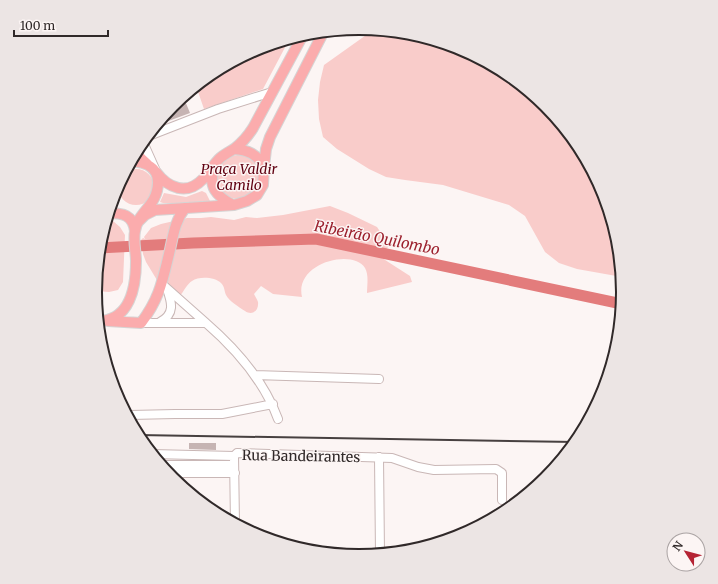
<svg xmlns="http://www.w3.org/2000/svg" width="718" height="584" font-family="Merriweather,serif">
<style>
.green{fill:#f9ccca}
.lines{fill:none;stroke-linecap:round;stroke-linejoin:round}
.river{stroke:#e37c7c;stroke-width:11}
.building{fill:#c6b4b3}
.minor-casing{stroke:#c9b7b6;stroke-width:10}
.major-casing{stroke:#d6d4d4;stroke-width:12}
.minor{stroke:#fff;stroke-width:8}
.major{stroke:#fbacad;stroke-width:10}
.rail{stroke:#474040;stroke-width:2}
.labels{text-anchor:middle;stroke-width:3;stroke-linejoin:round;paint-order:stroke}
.park-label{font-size:14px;font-style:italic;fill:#600011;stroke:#fcf5f4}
.street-label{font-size:14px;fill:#302929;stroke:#fcf5f4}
.water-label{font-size:15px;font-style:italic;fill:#9c212e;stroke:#fcf5f4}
.rim{fill:none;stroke:#302929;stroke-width:2}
</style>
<rect width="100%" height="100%" fill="#fcf5f4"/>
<path class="green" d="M376,30l35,3 49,15 46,25 40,32 33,41 24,45 15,50 4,36 -45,-8 -18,-6 -14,-11 -20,-36 -16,-11 -66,-20 -38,-5 -19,-3 -17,-8 -32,-20 -14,-12 -4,-18 -1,-19 2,-18 4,-17 45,-32z
M290,38l-27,51 -59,20 -8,-23 17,-14 45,-24z
M216 177a22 22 0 1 1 44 0a22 22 0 1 1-44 0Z
M118 187a18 18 0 1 1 36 0a18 18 0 1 1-36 0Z
M202,191l4,2 4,8 -5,2h-42l-3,-1 4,-9 22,4z
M330,206l18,7 29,14 12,18 -7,13 28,18 2,6 -45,11c0,-8 2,-18 -2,-25 -12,-20 -71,-5 -63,29l-29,-3 -12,-8 -7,8c1,2 3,5 4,8 1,9 -6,14 -13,9 -6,-4 -16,-10 -19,-16 -2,-4 -1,-8 -5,-12 -6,-6 -22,-7 -29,-2 -5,3 -8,10 -12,15l-17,-6 -17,-28 -3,-8 -2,-14 2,-2 2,1 -1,-2 7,-9 10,-4 26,-6h14l10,-1 23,3 12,-3 11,1 26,-3z
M107,219l6,2 7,6 5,8 -2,47 -5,8 -9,2 -14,-1 5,-51z"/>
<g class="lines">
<path class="river" d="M99,248l94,-5 123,-4 306,65"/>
</g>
<path class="building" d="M183,96l7,17 -35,13 17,-21z
M189,443h27v7l-27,-1z"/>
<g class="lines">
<defs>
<path id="minor" d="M146,137l72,-28 54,-17
M143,142l13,29
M160,322c15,-8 12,-19 7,-33
M141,323h65l-44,-39
M206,323c30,26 58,58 72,96
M255,375l124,4
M128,417l2,-2 45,-1h47l51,-10
M152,454l82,2
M379,457l1,97
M161,465h73
M168,473h67
M235,524l-1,-68 3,-3 155,5 26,9 16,3 62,-1 6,4v27"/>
<path id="major" d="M234,149c14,1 23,5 30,18
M135,153l12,11
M214,167c-6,20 2,29 19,38
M156,172c12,16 31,24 47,7 6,-6 10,-14 16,-20 4,-4 10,-7 15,-10 8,-6 14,-13 19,-21l50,-93
M108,213c15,0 25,2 27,18
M137,223l8,-8 10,-5 79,-5 13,-4 10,-6 6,-10 1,-18 2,-18 4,-12 54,-106
M98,321c32,0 38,-34 38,-60 0,-9 -3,-20 -1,-30 3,-20 23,-25 23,-49 0,-8 -3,-13 -10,-17 -6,-3 -12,-5 -18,-2
M108,321l33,2c18,-24 21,-40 28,-69 4,-16 5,-32 16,-46"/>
</defs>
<use href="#minor" class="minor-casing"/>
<use href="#major" class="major-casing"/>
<use href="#minor" class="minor"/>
<use href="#major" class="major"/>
<path class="rail" d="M138,435l438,7"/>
</g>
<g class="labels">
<g class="park-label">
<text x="239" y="174">Praça Valdir<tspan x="239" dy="16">Camilo</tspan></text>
</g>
<g class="street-label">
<text transform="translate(301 456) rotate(1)" y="5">Rua Bandeirantes</text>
</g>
<g class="water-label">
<text transform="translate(377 238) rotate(11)" y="5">Ribeirão Quilombo</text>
</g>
</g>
<path d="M0 0H718V584H0ZM102 292a257 257 0 1 1 514 0a257 257 0 1 1-514 0Z" fill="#ece5e4" fill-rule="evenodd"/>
<path class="rim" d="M102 292a257 257 0 1 1 514 0a257 257 0 1 1-514 0Z"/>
<g transform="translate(686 552) rotate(306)"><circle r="19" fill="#fcf5f4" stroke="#aaa3a3"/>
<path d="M0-3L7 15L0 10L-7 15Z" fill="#b52334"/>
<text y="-6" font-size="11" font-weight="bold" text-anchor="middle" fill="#302929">N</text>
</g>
<path d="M14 30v6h94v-6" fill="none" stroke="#302929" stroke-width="2"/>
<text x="20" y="30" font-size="12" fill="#302929" stroke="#fcf5f4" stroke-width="3" paint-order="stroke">100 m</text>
</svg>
